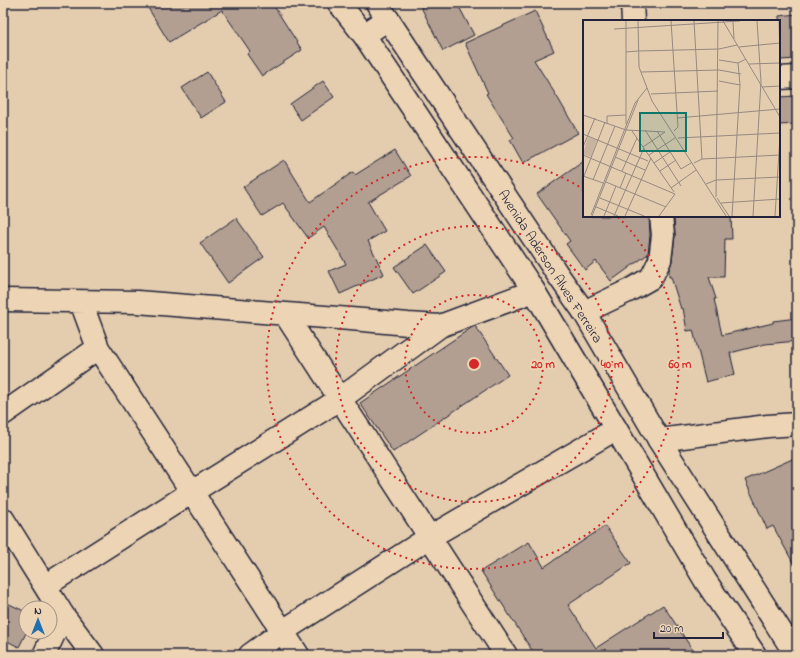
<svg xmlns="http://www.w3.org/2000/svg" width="800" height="658" font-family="'Indie Flower',sans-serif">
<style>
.building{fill:#b29f91;stroke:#22223b}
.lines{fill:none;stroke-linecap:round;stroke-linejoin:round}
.minor-casing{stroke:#22223b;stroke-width:25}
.primary-casing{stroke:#22223b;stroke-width:25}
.minor{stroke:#ecd4b4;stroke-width:22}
.primary{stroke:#ecd4b4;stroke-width:22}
.ring{fill:none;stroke:#d62828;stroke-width:2;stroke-dasharray:2 4}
.labels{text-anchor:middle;stroke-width:3.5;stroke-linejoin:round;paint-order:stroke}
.street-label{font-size:14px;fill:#22223b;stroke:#ecd4b4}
.inset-road{fill:none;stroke:#968981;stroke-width:1}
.view{fill:#0f766e;fill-opacity:0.15;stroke:#0f766e;stroke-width:2}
.inset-edge{fill:none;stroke:#22223b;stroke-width:2}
.centre{fill:#d62828;stroke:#ecd4b4;stroke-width:2}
.ring-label{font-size:12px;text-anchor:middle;font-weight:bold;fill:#d62828;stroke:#ecd4b4;stroke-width:3.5;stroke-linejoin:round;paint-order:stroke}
</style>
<rect width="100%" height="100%" fill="#e4cdaf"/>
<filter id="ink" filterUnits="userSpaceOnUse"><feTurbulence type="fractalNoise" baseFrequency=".025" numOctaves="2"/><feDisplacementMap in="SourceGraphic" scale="8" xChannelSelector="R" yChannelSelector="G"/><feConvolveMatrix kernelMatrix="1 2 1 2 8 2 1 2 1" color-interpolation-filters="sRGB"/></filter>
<g filter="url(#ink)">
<path class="building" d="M145,3h127l30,47 -40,26 -15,-22 3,-3 -28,-41 -53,32z
M419,3h38l17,32 -31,16z
M535,11l19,40 -20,9 25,40 19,33 -55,30 -13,-23 4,-2 -28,-44 2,-1 -23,-50z
M797,14v45l-17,1 -1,-44z
M207,72l19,30 -25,16 -19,-30z
M323,81l11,16 -33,23 -11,-16z
M797,96v28l-18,1v-28z
M395,150l16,26 -43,26 17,29 -17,10 16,33 -44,20 -11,-23 17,-7 -22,-37 -16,11 -25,-35 -21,13 -19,-29 41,-27 26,42 43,-30 2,3z
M584,161v55h65l1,19 -2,19 -37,27 -15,-20 -11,9 -19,-26 4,-3 -33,-47z
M674,216h57l1,23h-7l-1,38h-15l7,22h-2l8,36 51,-12v-2l24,-3v23l-32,3 -35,9 5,21 -29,8 -13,-52 -6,1 -4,-23 -2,1 -10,-32h-2v-7l3,-9 3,-25z
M236,218l28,39 -36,26 -28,-40z
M427,245l19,27 -33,22 -19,-27z
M475,326l33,49 -115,77 -33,-49 111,-75z
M797,457v113l-24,-44 -6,3 -22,-49z
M605,526l26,37 -63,42 28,43 67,-43 33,50h-161l-54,-84 48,-29 15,25z
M3,601l23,11v21l-7,14 -16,-8z"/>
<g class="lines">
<defs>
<path id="minor" d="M632,3l1,18
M364,35l24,-16
M779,78l18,-1
M3,300l134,2 226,18 45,4 32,2
M81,302l17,46 200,307
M584,312l44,-21 23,-13 9,-18 3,-25 -2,-19
M285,314l221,341
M3,414l95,-66
M659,440l109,-14 29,-2
M3,519l60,96 30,40
M45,586l147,-94 148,-93 100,-73 94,-35
M44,655l19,-40
M250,655l33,-24 147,-94 186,-108"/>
<path id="primary" d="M339,3l25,32 170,256 82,138 89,151 50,75
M377,3l181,272 26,37 75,128 137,215"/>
</defs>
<use href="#minor" class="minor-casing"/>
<use href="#primary" class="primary-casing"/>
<use href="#minor" class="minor"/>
<use href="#primary" class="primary"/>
</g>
</g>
<g class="ring">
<circle cx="474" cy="364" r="69"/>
<circle cx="474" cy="364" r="138"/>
<path d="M618 217A206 206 0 1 1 583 189"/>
</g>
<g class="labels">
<g class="street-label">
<text transform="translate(551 266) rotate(57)" y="5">Avenida Aderson Alves Ferreira</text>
</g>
</g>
<g transform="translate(583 20)">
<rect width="197" height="197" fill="#e4cdaf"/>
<path d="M5,117l9,3 -6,17 -8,-3z" fill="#c8b39e"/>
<path class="inset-road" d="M55,1l1,46 13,34 74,115M88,1l7,106 -4,4M111,1l8,138M140,1l57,96M196,1l1,43M150,2l1,17M31,9l126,-8M156,27l41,-4M56,31l80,-2 18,-4M43,32l12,-1M136,40l19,3 8,-4M166,44l31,-1M58,52l78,-2 22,4M136,61l21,4M179,67l18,-1M68,74l67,-3M0,95l43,15 39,2M94,98l103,-9M24,103v-7l19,-1M43,104v-103M62,110l36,56M49,111l42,61M74,111l24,38 10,-6M0,114l65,27M95,118l102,-5M0,127l12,-29M60,127l22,-15M0,135l92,39 -16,22M66,135l26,-17M32,137l30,13M71,143l16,-11M111,143l8,-4 78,-4M39,151l15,-33M77,151l16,-11M0,156l20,7M1,156l21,-54M10,160l22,-54M23,162l60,25M123,164l10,-4 64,-3M37,168l6,-15M88,168l25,-18M133,177l2,-176M17,178l44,18M134,178l12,18M138,183l59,-4M11,186l24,10M8,195l44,-112 12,-15M9,196l46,-116M21,196l12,-30M31,196l30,-68M42,196l26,-58M149,196l8,-131 -2,-22M170,196l8,-134 -4,-61M192,196l5,-80"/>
<path class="view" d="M57,93h46v38h-46z"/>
<rect width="197" height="197" class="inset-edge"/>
</g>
<circle cx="474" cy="364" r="6" class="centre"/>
<g class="ring-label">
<text x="543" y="368">20 m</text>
<text x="612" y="368">40 m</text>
<text x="680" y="368">60 m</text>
</g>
<rect width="800" height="658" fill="none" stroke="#ecd4b4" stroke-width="16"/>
<rect x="8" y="8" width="784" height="642" fill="none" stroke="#22223b" stroke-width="1.5" filter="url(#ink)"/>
<g transform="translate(38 620)"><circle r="19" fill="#ecd4b4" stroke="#9b8d84"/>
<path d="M0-3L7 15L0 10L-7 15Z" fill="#1f6fb2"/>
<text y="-6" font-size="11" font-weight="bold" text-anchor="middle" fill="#22223b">N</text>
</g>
<path d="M654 632v6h69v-6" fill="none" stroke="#22223b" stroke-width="2"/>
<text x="660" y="632" font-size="12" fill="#22223b" stroke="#ecd4b4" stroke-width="3" paint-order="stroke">20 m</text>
</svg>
